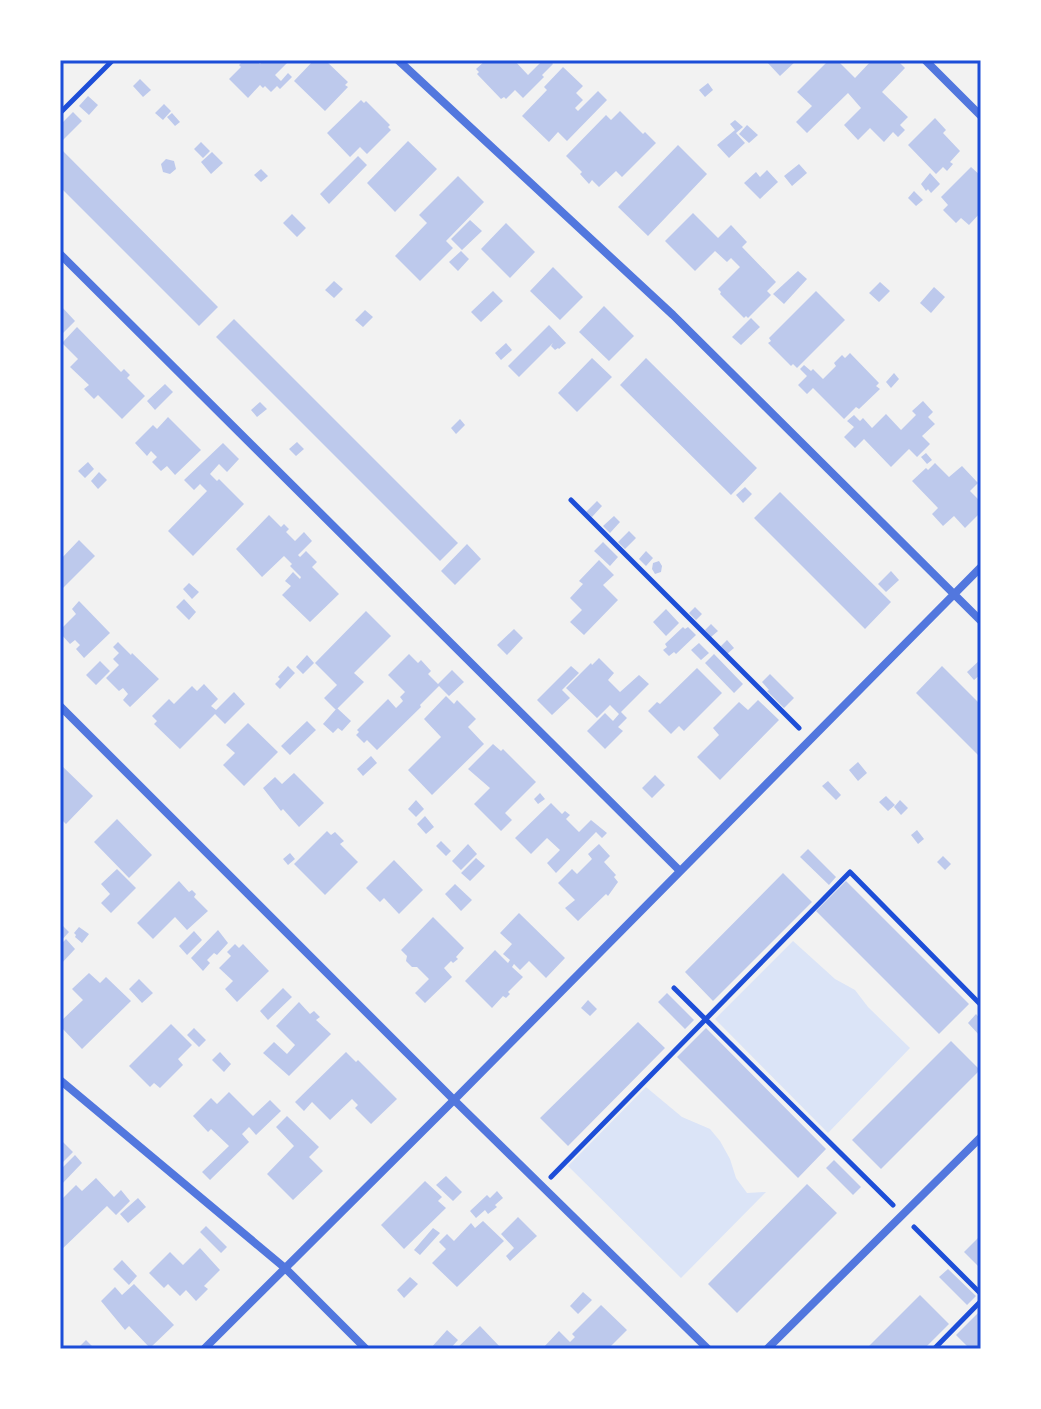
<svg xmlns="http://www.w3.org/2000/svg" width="1041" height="1409" font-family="'Alegreya Sans',sans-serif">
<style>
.green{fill:#dbe4f7}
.building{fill:#bdc9ec}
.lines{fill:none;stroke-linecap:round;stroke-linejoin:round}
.path{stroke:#1d4ed8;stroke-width:5}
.minor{stroke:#5277de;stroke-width:8}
.neatline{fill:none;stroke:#1d4ed8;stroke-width:3}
</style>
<rect width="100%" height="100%" fill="#f2f2f2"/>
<path class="green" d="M793,941l42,38 20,11 13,17 42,41 -82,85 -113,-114z
M646,1087l36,30 28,12 10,12 10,18 6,19 11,15 19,-1 -85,86 -113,-112z"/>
<path class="building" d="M244,60h11l5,4 4,-4h26l-15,15 6,6 7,-8 4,4 -12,12 -3,-3 -6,6 -6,-6 -2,2 -3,-3 -12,13 -19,-19 12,-12 -2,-2z
M314,60h11l23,22 -3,3 3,2 -23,24 -31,-30z
M486,60h28l14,15 15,-15h7l3,4 -11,11 2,2 -21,21 -8,-8 -9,9 -2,-2 -3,2 -24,-25 2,-2 -3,-3z
M765,60h32l-17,16z
M829,60h8l18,18 17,-18h25l8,8 -23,24 26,25 -8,8 5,5 -7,7 -5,-5 -9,10 -14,-14 -12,12 -14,-15 17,-17 -13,-15 -41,40 -11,-11 16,-16 -15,-14z
M563,67l20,19 -7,7 7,7 -8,8 3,3 20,-20 9,9 -40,41 -9,-9 -9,10 -27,-26 25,-26 -3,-3z
M140,79l11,11 -8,7 -10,-11z
M708,83l5,7 -8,7 -6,-7z
M88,96l10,9 -9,10 -10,-9z
M361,100l3,3 2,-2 24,24 -2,2 3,3 -24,24 -7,-7 -10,10 -23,-24z
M164,104l7,7 -8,9 -8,-7z
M620,111l23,23 2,-2 11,11 -34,34 -6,-6 -17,16 -7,-7 -3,4 -9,-10 2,-2 -16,-16 40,-41 5,5z
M73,112l9,9 -22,22v-18z
M172,113l8,9 -5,4 -8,-9z
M935,118l11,12 -3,3 17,18 -10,11 3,2 -6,7 -4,-4 -7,7 -28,-29z
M735,120l8,7 -7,6 9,10 -16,15 -12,-13 18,-15 -5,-6z
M747,125l11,10 -9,8 -10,-9z
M408,141l29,28 -42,43 -28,-29z
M201,142l9,9 -7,7 -9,-9z
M678,145l29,29 -59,62 -30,-29z
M60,148l158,159 -19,19 -139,-139z
M212,152l11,11 -12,11 -10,-12z
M358,156l9,9 -38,39 -9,-10z
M166,159l8,2 2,8 -6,5 -7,-2 -2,-8z
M799,164l8,9 -15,13 -8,-10z
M971,167l10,9v36l-12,13 -8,-7 -5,5 -13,-13 5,-5 -7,-8z
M261,169l7,7 -7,6 -7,-7z
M767,170l11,12 -18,17 -16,-16 12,-11 4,5z
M930,173l10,11 -9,9 -3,-4 -2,2 -5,-7z
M458,176l26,26 -38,39 7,7 -33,33 -25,-25 32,-33 -8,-8z
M914,191l9,9 -7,6 -8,-8z
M693,213l25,25 13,-13 16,17 -5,5 34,35 -9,9 4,4 -23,23 -2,-2 -2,2 -24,-24 1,-2 -3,-3 22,-22 -9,-9 -4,4 -12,-11 -20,20 -30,-30z
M292,214l14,14 -9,9 -14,-14z
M470,220l12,11 -20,19 -11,-11z
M506,223l29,29 -25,26 -29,-29z
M461,251l8,8 -11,12 -9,-9z
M553,267l30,30 -23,23 -30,-29z
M798,271l9,8 -23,25 -11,-10z
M334,281l9,8 -9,9 -9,-8z
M880,282l10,9 -11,11 -10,-9z
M934,287l11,10 -14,16 -11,-10z
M493,291l10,10 -22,21 -10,-10z
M816,291l29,29 -48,48 -4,-4 -2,2 -23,-23 3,-2 -2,-3z
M60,305l15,16 -15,15z
M604,306l30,30 -25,25 -30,-29z
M365,310l8,7 -10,10 -8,-7z
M751,318l9,9 -19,18 -9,-8z
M234,319l224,224 -18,18 -224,-224z
M549,325l17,18 -7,6 -1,-1 -3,2 -4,-4 2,-3 -34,34 -11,-11z
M77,327l44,45 3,-3 6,6 -3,3 18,18 -23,23 -24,-24 -4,4 -10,-10 5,-4 -19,-18 8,-8 -16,-16z
M506,343l6,7 -11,10 -6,-7z
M850,353l29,30 -3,3 4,3 -21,20 -3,-2 -12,12 -31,-31 -6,6 -9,-9 9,-9 -7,-7 4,-4 7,6 2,-2 10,10 13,-13 -2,-3 8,-8 3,3z
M592,358l20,19 -35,35 -19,-19z
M646,358l111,110 -26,27 -111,-110z
M894,373l5,6 -8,9 -5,-6z
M165,384l8,8 -18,18 -8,-9z
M923,401l10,11 -5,5 7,7 -13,12 8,8 -13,13 -8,-8 -18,18 -27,-28 -9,9 -11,-11 10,-10 -7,-6 7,-6 6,6 3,-3 9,10 14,-14 15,16 15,-15 -4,-4z
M260,402l7,7 -10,8 -6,-7z
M168,417l33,33 -26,25 -8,-9 -6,5 -9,-9 5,-5 -6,-6 -4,5 -12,-13 18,-18 4,4z
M460,419l5,6 -9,9 -5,-6z
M297,442l7,7 -8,7 -7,-7z
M223,443l16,16 -12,13 -8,-8 -9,10 7,7 2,-2 25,25 -51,52 -25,-25 39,-40 -7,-7 -6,6 -10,-10z
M926,453l6,7 -5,4 -6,-7z
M88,462l6,7 -9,9 -7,-7z
M935,463l14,14 13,-11 16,17 -8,8 11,11v10l-16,16 -11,-12 -11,10 -11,-12 6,-6 -26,-27 14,-13 2,2z
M99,472l8,8 -9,9 -7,-8z
M745,487l7,7 -9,9 -7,-8z
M780,492l111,110 -26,27 -111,-111z
M597,501l5,5 -10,11 -6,-5z
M269,515l12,12 3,-3 5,5 -3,3 9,9 9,-9 8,9 -14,14 2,2 6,-6 11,11 -5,5 27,27 -29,28 -28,-27 9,-9 -6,-5 8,-9 7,7 1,-2 -11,-11 2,-2 -8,-8 -22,21 -26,-28z
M614,516l6,6 -10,11 -7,-7z
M629,531l7,7 -11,11 -7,-7z
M79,540l16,16 -35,35v-31z
M603,542l15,15 -8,9 -16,-15z
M467,544l14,15 -26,26 -14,-14z
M646,551l7,7 -7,8 -7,-7z
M599,560l15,15 -11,10 15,15 -34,35 -14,-13 12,-12 -12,-12 13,-14 -4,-3z
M659,561l3,5 -1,6 -6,2 -3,-5 1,-6z
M891,571l8,9 -13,12 -8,-8z
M189,583l10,9 -7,7 -9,-10z
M184,599l12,13 -7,8 -13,-13z
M79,601l31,32 -26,25 -8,-9 4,-4 -5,-5 -5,4 -10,-11v-3l16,-16 -4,-5z
M695,607l7,7 -6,6 -7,-7z
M666,609l13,14 -13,13 -13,-14z
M366,611l25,25 -37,37 10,9 -28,28 -12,-12 13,-13 -22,-22z
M711,624l7,7 -7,6 -6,-7z
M683,627l2,2 3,-2 8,8 -20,19 -2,-2 -5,4 -6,-6 4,-3 -2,-3z
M514,629l9,9 -16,17 -10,-10z
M727,640l7,8 -7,6 -6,-8z
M118,642l13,13 1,-2 27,26 -29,28 -7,-7 5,-6 -5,-6 -4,3 -13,-13 13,-13 -6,-6 6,-6 -6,-6z
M699,643l10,10 -8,7 -10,-10z
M409,654l9,9 3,-3 10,11 -3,3 10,10 14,-14 12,12 -15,14 -10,-10 -19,19 1,2 -44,43 -10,-10 -3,3 -8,-8 3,-3 -2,-2 31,-31 8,9 7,-7 -3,-4 5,-5 -17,-17z
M714,654l29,30 -9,9 -29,-30z
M307,655l7,8 -11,11 -7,-7z
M599,658l15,15 -6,7 12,12 19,-17 10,9 -28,28 6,6 -9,9 5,4 -18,18 -18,-18 18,-18 8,8 6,-7 -9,-9 -13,13 -31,-30 25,-25 1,2z
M981,659v15l-7,6 -7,-8z
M100,661l10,10 -14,14 -10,-10z
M288,666l7,7 -15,16 -5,-5 5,-5 -2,-2z
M571,666l8,7 -17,17 8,8 -18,17 -15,-15z
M942,666l39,39v53l-65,-65z
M697,668l25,25 -38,38 -5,-5 -8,8 -23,-23 9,-9 3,2z
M770,674l24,24 -10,10 -17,-17 2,-1 -7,-8z
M204,684l14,15 -7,7 5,4 18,-18 11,12 -20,20 -10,-10 -35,35 -26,-25 3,-3 -5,-5 17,-17 5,5 18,-18 5,5z
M446,696l8,8 3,-4 19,19 -8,8 16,17 -52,51 -24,-25 33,-33 -17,-18z
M758,700l21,20 -59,60 -23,-23 22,-22 -6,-7 26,-26 9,8z
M337,708l14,13 -9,10 -4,-3 -5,5 -10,-9z
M307,721l9,9 -26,25 -9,-9z
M248,723l30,29 -34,34 -21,-21 12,-12 -9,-8z
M493,744l8,7 2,-2 33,33 -31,31 7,7 -11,11 -27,-27 16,-16 -22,-19z
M371,756l6,7 -14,13 -6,-7z
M858,762l9,11 -9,8 -9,-11z
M60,764l33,32 -27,28 -6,-6z
M294,773l30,30 -25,24 -16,-18 -2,2 -18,-23 12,-11 7,7z
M655,775l10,10 -13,13 -10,-10z
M828,781l13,14 -5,5 -14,-14z
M540,793l5,6 -7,5 -4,-5z
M886,796l9,9 -7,6 -9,-9z
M416,800l8,9 -8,8 -8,-8z
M900,800l8,8 -7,7 -7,-8z
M551,803l11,11 3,-3 5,4 -4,4 13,13 12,-12 16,13 -5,5 -6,-6 -40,41 -9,-10 13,-13 -13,-12 -16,16 -16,-16z
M425,816l9,11 -8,7 -9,-10z
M117,819l35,36 -23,23 -35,-36z
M917,830l7,9 -6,5 -7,-9z
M327,831l4,4 4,-3 9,9 -4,3 18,18 -33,33 -31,-31z
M441,841l10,10 -5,5 -10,-10z
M468,844l9,10 -16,16 -9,-9z
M599,844l11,12 -6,6 12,13 -2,2 4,5 -10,14 -2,-2 -28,27 -13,-13 10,-8 -17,-17 14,-14 5,5 15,-15 -4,-5z
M808,849l28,28 -7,8 -29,-28z
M290,853l5,6 -7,6 -5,-6z
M943,856l8,8 -6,6 -8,-8z
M476,858l9,8 -15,15 -9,-8z
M394,860l29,30 -24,24 -15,-16 -4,4 -14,-14z
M117,869l19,19 -25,25 -10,-10 9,-9 -9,-10z
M783,873l29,29 -99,99 -28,-29z
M179,881l10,11 3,-2 4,4 -2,3 14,14 -21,19 -12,-13 -22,22 -16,-16z
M846,881l123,123 -30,30 -123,-123z
M455,884l17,16 -11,11 -16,-17z
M519,913l46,45 -19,20 -17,-17 -9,9 -6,-6 -2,3 11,10 -15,15 2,2 -4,4 -3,-2 -11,12 -27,-27 30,-31 13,13 2,-3 -7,-6 9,-10 -12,-11z
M433,917l31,31 -8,9 2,2 -5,4 -2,-2 -7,7 8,9 -27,26 -10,-10 14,-14 -12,-12h-5l-6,-6 1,-5 -6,-6z
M60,923l9,9 -9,10z
M79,927l10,7 -7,9 -7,-6 1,-2 -2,-2z
M218,930l10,13 -11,12 -3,-2 -7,7 3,3 -7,8 -12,-13z
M194,931l8,9 -15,15 -8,-9z
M66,939l9,10 -15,16v-20z
M235,944l4,4 4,-4 26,27 -32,31 -12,-13 8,-8 -14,-13 12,-12 -4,-4z
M89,973l11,10 6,-6 25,24 -49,48 -22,-23v-4l23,-22 -11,-11z
M139,979l14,14 -11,10 -13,-14z
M283,988l9,9 -24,23 -8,-9z
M667,993l27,27 -9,9 -27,-27z
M588,1000l9,9 -7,7 -9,-8z
M299,1002l11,12 4,-3 6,6 -4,3 15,14 -42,42 -26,-23 11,-11 13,12 8,-9 -19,-19z
M976,1014l5,6v17l-13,-14z
M638,1022l27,26 -97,98 -28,-28z
M171,1024l21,21 -14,14 5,6 -23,23 -6,-5 -4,4 -21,-21z
M194,1028l12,12 -7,7 -12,-12z
M706,1028l120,121 -28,29 -121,-121z
M951,1041l29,29 -99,99 -29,-29z
M220,1052l11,12 -7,8 -12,-12z
M346,1052l10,10 2,-2 39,39 -26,25 -16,-16 3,-3 -6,-6 -22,21 -18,-18 -8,9 -9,-9z
M229,1092l24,24 17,-16 11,11 -25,24 -7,-8 -7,7 7,8 -39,38 -8,-8 27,-26 -18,-17 -3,3 -15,-16 18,-18 6,6z
M287,1116l32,31 -10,10 14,14 -30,29 -26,-26 27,-28 -18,-19z
M60,1139l13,13 -13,13z
M75,1155l7,8 -22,23v-16z
M834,1160l27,27 -8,8 -27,-27z
M446,1176l16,16 -9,9 -17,-16z
M96,1178l18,19 7,-7 9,11 -14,14 -9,-9 -47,45v-25l3,-3 -3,-3v-19l16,-16 6,6z
M425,1181l17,16 -4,4 8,7 -42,41 -23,-24z
M807,1184l30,29 -100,100 -29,-29z
M497,1191l6,7 -8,7 2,2 -9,7 -3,-4 -9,8 -6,-7 17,-16 3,3z
M138,1198l8,9 -18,16 -8,-9z
M518,1217l19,19 -27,25 -4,-5 8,-8 -13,-14z
M483,1221l21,20 -47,46 -25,-24 14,-14 -7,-7 8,-8 7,7 17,-18 4,5z
M206,1226l21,21 -6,6 -21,-21z
M433,1228l7,5 -20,22 -6,-5z
M981,1235v34l-17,-17z
M200,1248l20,22 -16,16 4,3 -12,12 -10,-11 -6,6 -12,-12 -4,4 -15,-15 21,-21 13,13z
M122,1260l15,16 -8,9 -16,-16z
M948,1269l28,27 -9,9 -28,-28z
M410,1277l8,7 -14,14 -7,-8z
M134,1284l40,41 -24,23 -21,-22 -4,4 -24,-29 14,-14 7,8z
M583,1292l9,8 -14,14 -8,-8z
M920,1295l29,29 -25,25h-58z
M601,1305l26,25 -19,19h-66l17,-18 11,11 5,-5 -3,-3z
M981,1310v39h-11l-14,-14z
M480,1326l22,23h-46z
M447,1330l11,10 -8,9h-20z
M86,1340l9,9h-18z"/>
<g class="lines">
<path class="path" d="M60,113l53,-53
M571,500l228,228
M674,988l219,217
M551,1177l299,-305 131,133
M914,1227l67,67
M934,1349l47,-48"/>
<path class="minor" d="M398,60l275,255 308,306
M925,60l56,56
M60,254l620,617
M60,706l394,394 254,249
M60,1080l225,188 81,81
M204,1349l250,-249 527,-533
M767,1349l214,-212"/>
</g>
<rect width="1041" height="1409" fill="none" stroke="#ffffff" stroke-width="124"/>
<rect x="62" y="62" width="917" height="1285" class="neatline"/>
</svg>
